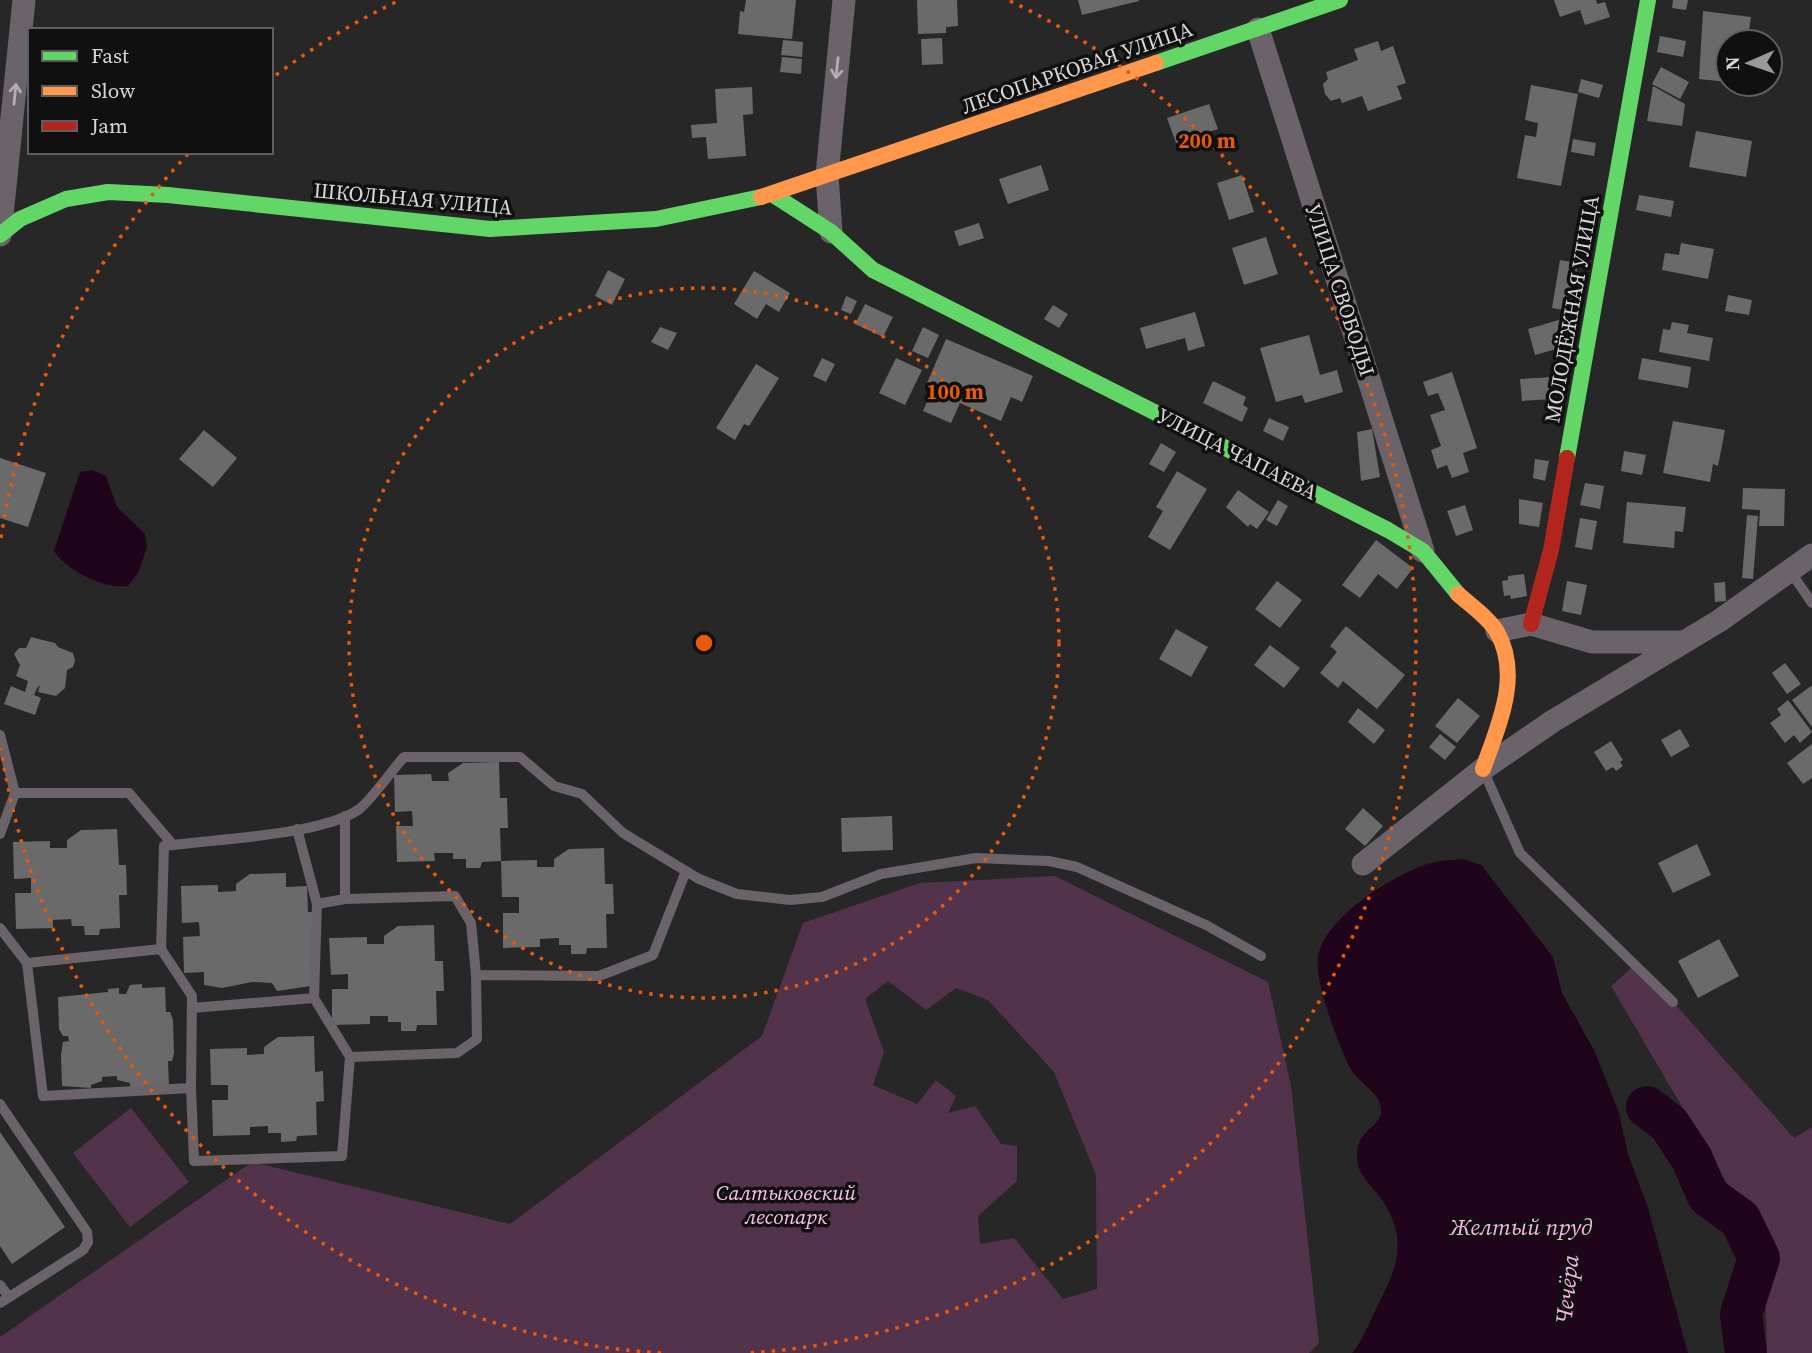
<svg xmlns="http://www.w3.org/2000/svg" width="1812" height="1353" font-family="'Source Serif 4',serif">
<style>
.green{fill:#52334b;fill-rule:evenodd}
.water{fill:#20041b}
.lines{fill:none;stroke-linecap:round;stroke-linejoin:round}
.river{stroke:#20041b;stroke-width:42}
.building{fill:#6b6a6b}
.lane{stroke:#6c6269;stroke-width:10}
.street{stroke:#6c6269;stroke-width:23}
.fast{stroke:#63d668;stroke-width:16}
.slow{stroke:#ff974d;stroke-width:16}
.jam{stroke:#b3261e;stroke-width:16}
.oneway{stroke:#b2adb0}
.ring{fill:none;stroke:#e8590c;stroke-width:3.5;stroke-dasharray:3.5 7}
.labels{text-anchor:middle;stroke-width:7;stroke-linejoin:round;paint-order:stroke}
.street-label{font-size:21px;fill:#d7d5d6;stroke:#111010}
.park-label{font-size:21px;font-style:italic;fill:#f8c1ea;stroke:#111010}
.water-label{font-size:23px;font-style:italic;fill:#f8b4e8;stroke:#111010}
.centre{fill:#e8590c;stroke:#111010;stroke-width:3.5}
.ring-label{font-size:21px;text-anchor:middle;font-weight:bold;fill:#e8590c;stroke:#111010;stroke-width:7;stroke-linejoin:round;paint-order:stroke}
</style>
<rect width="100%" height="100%" fill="#282728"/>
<path class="green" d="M1055,876l213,106 23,104 28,257 -10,10h-1309v-16l252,-175 258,62 252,-188 41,-113 117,-40zM888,981l38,29 30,-22 32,12 66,72 42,103 1,114 -34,10 -49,-61 -34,6 -2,-28 39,-35v-35l-16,-2 -26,-38 -27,7 8,-17 -20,-16 -19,24 -44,-19 11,-33 -19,-53z
M1635,965l38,37 121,136 18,-11v226h-45l-3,-107 -153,-260z
M131,1108l58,74 -59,45 -57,-74z"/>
<path class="water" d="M92,470l14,6 11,31 28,27 2,13 -9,26 -10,13c-23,4 -62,-16 -74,-35l26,-79z
M1463,859l18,6 72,92 9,36 33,59 24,61 9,41 20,54 40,145h-336c10,-12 16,-27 23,-42 19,-38 35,-67 9,-108 -10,-17 -29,-27 -27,-50 1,-24 25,-26 24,-43 0,-18 -23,-27 -31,-42 -11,-23 -39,-92 -31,-116 11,-37 73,-76 108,-88 11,-4 25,-4 36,-5z"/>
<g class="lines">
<path class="river" d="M1647,1107l22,17 23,35 16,37 32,23 19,39 -18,56 5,39"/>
</g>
<path class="building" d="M746,0h50l-4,39 -54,-5 2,-23 4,1z
M917,0h40l1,26 -12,1v6l-28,1z
M1078,0h61v1l-57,14z
M1554,0h42l1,4 8,-2 5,15 -25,8 -5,-15 -20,7z
M1673,0h15l-2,10 -14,-2z
M1703,11l48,6 -3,19 12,1 -1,5h-31v40l-29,-3z
M1660,36l26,5 -3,16 -26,-5z
M942,38l1,26 -21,1 -1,-26z
M783,40l20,2 -1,15 -21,-2z
M1378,41l3,10 12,-5 13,37 -9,3 5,13 -34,12 -6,-15 -20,7 -2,-5 -9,3 -6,-7 -2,-10 5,-5 -2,-7 32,-12 -4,-11z
M782,57l20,2 -1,15 -21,-2z
M1661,67l28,15 -9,17 -28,-15z
M1581,79l22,6 -4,13 -21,-6z
M1531,85l47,9 -17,92 -44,-8 8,-43 11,2 2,-14 -13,-3z
M1653,86l32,18 -3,22 -35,-5z
M752,87l1,27 -10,1 3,41 -38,3 -2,-22 -14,1 -1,-13 26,-2 -2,-34z
M1209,104l9,25 -42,14 -9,-25z
M1696,131l56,10 -6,36 -57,-10z
M1573,139l23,4 -2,13 -23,-4z
M1041,165l8,25 -41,14 -9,-25z
M1242,175l12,37 -25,8 -12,-37z
M1639,195l35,6 -3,16 -35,-7z
M979,223l5,15 -25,8 -5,-15z
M1266,237l12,37 -34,11 -12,-37z
M1681,243l33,6 -6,30 -46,-9 3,-17 14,2z
M1560,260l18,3 -8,48 -18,-3z
M608,270l17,9 -13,26 -17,-9z
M754,271l36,22 -11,19 -13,-8 -9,15 -23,-15z
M1728,295l24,5 -3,15 -24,-4z
M846,296l11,5 -6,13 -10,-4z
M865,304l28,13 -10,20 -28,-13z
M1053,305l15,9 -9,14 -15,-9z
M1195,312l10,34 -17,5 -3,-13 -39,11 -6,-21z
M1569,317l-2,29 -32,9 -7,-26z
M1672,322l17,3 -2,8 26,5 -4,23 -50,-9 4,-23 7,1z
M660,327l17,6 -9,17 -17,-8z
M923,327l16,8 -11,23 -16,-7z
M1309,335l11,40 17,-5 6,22 -38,11 -3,-8 -26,7 -16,-54z
M946,339l87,37 -11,26 -11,-5 -10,24 -41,-18 -9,20 -28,-12 11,-26 -7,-2z
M822,358l13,6 -9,18 -13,-6z
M896,358l26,12 -17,35 -26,-12z
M1642,358l49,9 -3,21 -50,-9z
M756,364l23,14 -30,48 -5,-2 -9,16 -19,-12z
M1452,372l25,76 -14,5 6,19 -17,6 -5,-13 -10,4 -6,-19 10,-4 -11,-31 15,-5 -7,-17 -10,3 -5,-14z
M1552,377l1,22 -31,2 -2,-22z
M1213,381l33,16 -3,8 5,3 -6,14 -39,-19z
M1269,418l20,9 -6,14 -20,-10z
M1673,421l52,9 -7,36 -5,-2 -3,18 -47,-9z
M1372,429l8,48 -19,4 -4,-49z
M204,430l33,28 -24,29 -34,-28z
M1161,443l15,9 -12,20 -15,-8z
M1624,451l22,4 -4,20 -21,-4z
M0,458l46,15 -18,54 -28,-9z
M1535,459l14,2 -4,20 -12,-3z
M1177,471l30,18 -37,61 -22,-13 15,-26 -7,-4z
M1585,483l19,3 -4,23 -20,-4z
M1743,488l42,1 -1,37h-25l1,-16 -18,-1z
M1238,490l31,22 -12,17 -7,-5 -2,3 -22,-20z
M1519,499l24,4 -4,24 -20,-3z
M1278,500l10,6 -11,20 -11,-6z
M1627,502l59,5 -3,25 -8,-1 -1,17 -51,-5z
M1465,505l8,25 -17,6 -9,-25z
M1747,515l11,1 -5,63 -11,-1z
M1580,518l17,3 -5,29 -17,-3z
M1376,540l37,28 -16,21 -19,-15 -18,24 -18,-13z
M1524,574l3,22 -16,3 -1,-4 -6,1 -2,-15 6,-1v-4z
M1277,581l25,19 -22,28 -25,-19z
M1567,581l20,4 -6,30 -19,-4z
M1725,582l1,19 -11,1 -1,-19z
M1346,626l59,49 -28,34 -34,-28 -5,7 -18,-15 17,-21 -7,-6z
M1176,629l32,18 -17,30 -32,-18z
M31,637l24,6 3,4 15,6 2,8 -2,6 -6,3 -2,18 -9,8 -18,-4 2,-7 -3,3 -3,7 7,3 -6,17 -31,-11 7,-18 14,6 3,-11 -12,-5 4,-11 -6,-11 5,-6h7z
M1270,645l30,23 -16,20 -30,-23z
M1785,663l16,21 -14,10 -15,-21z
M1811,686l1,1v40l-20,-27z
M1458,698l22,18 -23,27 -22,-17z
M1788,700l24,32 -12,11 -6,-8 -9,8 -15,-20 11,-8 -4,-6z
M1358,708l27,22 -11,14 -26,-22z
M1680,729l10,17 -19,11 -10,-17z
M1440,734l16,13 -11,13 -16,-13z
M1611,741l12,19 -3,2 3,4 -7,5 -3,-4 -7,4 -12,-19z
M1812,744v34l-9,6 -16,-21z
M499,762l1,36h7l1,30h-8l1,33 36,-1v7h17v-8l15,-10 35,-1 1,36h8l1,30h-8l1,34h-20l-1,6h-15v-9h-12v-7l-19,1v8l-37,1v-35h16v-16h-17l-1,-36 -19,1 -2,6h-14v-9h-13v-6h-19l1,8 -38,1 -1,-36h17l-1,-15 -17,1 -1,-37 37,-1 1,7h17l-1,-8 15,-10z
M1363,808l20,18 -18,20 -20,-17z
M892,816l1,34 -51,2 -1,-34z
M117,829l2,36h7l1,30h-8l1,33 -20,1 -1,6h-14l-1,-9h-12l-1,-7 -18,1v8l-37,1 -1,-36h16v-15l-17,1 -1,-37 37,-1v7h17v-8l14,-10z
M1697,844l14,31 -38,18 -15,-30z
M286,873v14l21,-1 1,26h5l1,48 -4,1 1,25 -34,5 -5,-8 -20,-1 -30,6 -18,-3v-13l-20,1 -1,-36 17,-1 -1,-14 -17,1 -1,-37 37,-1v7l18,-1v-7l14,-10z
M434,925l1,36h8l1,30h-8l1,34h-20l-1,6h-15v-9h-13v-6h-18v8l-38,1v-36h16v-15l-17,1 -2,-37 38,-1v7h17v-8l14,-10z
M1719,939l20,37 -41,22 -20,-37z
M142,984v4l23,-1 1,25h4l3,8 1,33 -2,8h-4l1,26h-39v-4l-13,-3v-4l-15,1v4l-11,4v3l-29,-2 -1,-31 2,-13 6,-1 -1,-5h-5l-4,-7 -1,-32 50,-5v-3l11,-1v6h7l4,-9z
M314,1036l1,36 8,-1 1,30 -8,1 1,33 -20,1 -1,5 -15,1v-9h-13v-7l-18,1v8l-37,1 -1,-36h16v-15h-17l-1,-36 37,-1v7l17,-1v-7l14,-10z
M0,1132l65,95 -53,37 -12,-18z"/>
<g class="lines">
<path class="lane" d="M1790,571l22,32
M0,735l15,58h114l44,52c46,-6 147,-10 185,-35 12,-8 34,-40 46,-53h116l34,29 28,8 41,39 76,46 38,15 53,6 32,-3 59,-23 95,-16 73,3 28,6 129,58 55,31
M1484,772l36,81 153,149
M297,829l20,75 28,-5v-83
M0,834l15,-41
M345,899l110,-3 16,27 5,52 123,1 54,-21 33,-84
M0,928l27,35 134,-14
M27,963l16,133 148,-8 1,-92 -31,-47 3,-103 9,-1
M314,998l36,59 107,-4 20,-14 -1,-64
M192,1008l122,-10 3,-94
M191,1088l3,73 148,-5 8,-99
M0,1104l87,128 1,10 -5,8 -83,53
M0,1285l9,12"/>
<path class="street" d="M1258,29l165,522
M831,232l-4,-57 17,-175
M0,235l24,-235
M1497,631l34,-7 61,18h89
M1363,864l120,-95 70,-48 166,-100 93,-66"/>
<path class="fast" d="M1156,63l184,-63
M772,194l59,38 42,38 515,260 35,21 35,43
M0,235l20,-16 46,-20 42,-7 60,3 322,34 166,-10 105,-22
M1567,458l81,-458"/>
<path class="slow" d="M761,197l395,-134
M1458,594c12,11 31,24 39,38 25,44 1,94 -14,137"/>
<path class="jam" d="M1531,624l20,-74 16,-92"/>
</g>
<defs><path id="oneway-shaft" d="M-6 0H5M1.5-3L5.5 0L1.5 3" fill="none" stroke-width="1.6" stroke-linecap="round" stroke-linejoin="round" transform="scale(1.75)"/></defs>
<g class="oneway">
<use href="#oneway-shaft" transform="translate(837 68) rotate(96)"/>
<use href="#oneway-shaft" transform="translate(15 94) rotate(-84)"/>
</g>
<g class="ring">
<circle cx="704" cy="643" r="355"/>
<path d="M661 1353A711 711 0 0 1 1 748M1 538A711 711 0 0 1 188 154M276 75A711 711 0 0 1 398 1M1010 1A711 711 0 0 1 747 1353"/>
</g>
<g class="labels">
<g class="street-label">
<text transform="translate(1077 68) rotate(-19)" y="7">ЛЕСОПАРКОВАЯ УЛИЦА</text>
<text transform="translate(413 199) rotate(5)" y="7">ШКОЛЬНАЯ УЛИЦА</text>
<text transform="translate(1340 290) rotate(72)" y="7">УЛИЦА СВОБОДЫ</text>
<text transform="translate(1572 309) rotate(-80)" y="7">МОЛОДЁЖНАЯ УЛИЦА</text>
<text transform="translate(1237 454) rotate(27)" y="7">УЛИЦА ЧАПАЕВА</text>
</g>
<g class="park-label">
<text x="786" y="1200">Салтыковский<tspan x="786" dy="24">лесопарк</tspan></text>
</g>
<g class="water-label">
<text x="1521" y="1235">Желтый пруд</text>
<text transform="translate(1567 1289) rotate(-84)" y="8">Чечёра</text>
</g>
</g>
<circle cx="704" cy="643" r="10" class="centre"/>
<g class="ring-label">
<text x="1207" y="148">200 m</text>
<text x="955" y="399">100 m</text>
</g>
<rect x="28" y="28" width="245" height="126" fill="#111010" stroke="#605f5f" stroke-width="2"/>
<rect x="42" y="51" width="35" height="10" fill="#63d668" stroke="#605f5f" stroke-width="2"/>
<text x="91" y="63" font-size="21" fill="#d7d5d6">Fast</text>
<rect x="42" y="86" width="35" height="10" fill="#ff974d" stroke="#605f5f" stroke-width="2"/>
<text x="91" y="98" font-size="21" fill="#d7d5d6">Slow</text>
<rect x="42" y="121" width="35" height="10" fill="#b3261e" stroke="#605f5f" stroke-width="2"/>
<text x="91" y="133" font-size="21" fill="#d7d5d6">Jam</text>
<g transform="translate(1749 63) rotate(268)"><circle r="33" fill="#111010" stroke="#605f5f" stroke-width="2"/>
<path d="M0-5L12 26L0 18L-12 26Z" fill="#9a9899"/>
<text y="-10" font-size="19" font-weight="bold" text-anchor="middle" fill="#d7d5d6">N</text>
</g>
</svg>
